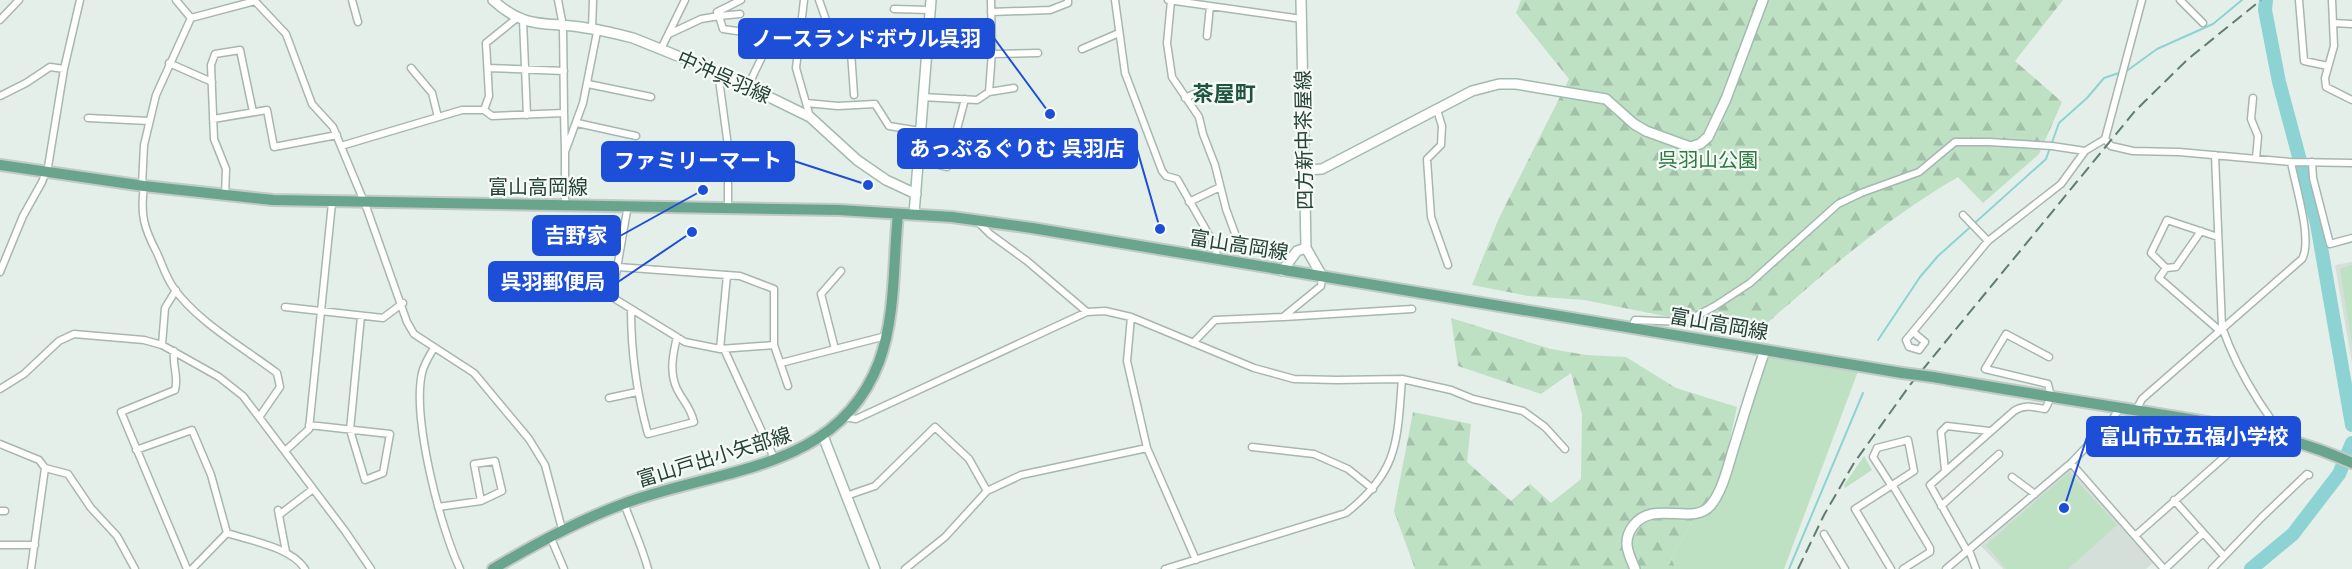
<svg xmlns="http://www.w3.org/2000/svg" width="2352" height="569" font-family="'Space Grotesk','Noto Sans JP',sans-serif">
<style>
.built{fill:#d3dfd8}
.green{fill:#bee0c3}
.forest{fill:url(#forest-firs)}
.lines{fill:none;stroke-linecap:round;stroke-linejoin:round}
.stream{stroke:#8dd3d4;stroke-width:2}
.river{stroke:#8dd3d4;stroke-width:14}
.street-casing{stroke:#a7b7af;stroke-width:9}
.secondary-casing{stroke:#a3bbaf;stroke-width:12}
.primary-casing{stroke:#c2cac6;stroke-width:14}
.street{stroke:#fff;stroke-width:6}
.secondary{stroke:#fff;stroke-width:9}
.primary{stroke:#69a58d;stroke-width:10}
.rail{stroke:#5e7d70;stroke-width:2;stroke-dasharray:12 6;stroke-linecap:butt}
.primary-bridge-casing{stroke:#c2cac6;stroke-width:14;stroke-linecap:butt}
.primary-bridge{stroke:#69a58d;stroke-width:10}
.labels{text-anchor:middle;stroke-width:4.5;stroke-linejoin:round;paint-order:stroke}
.street-label{font-size:20px;fill:#244135;stroke:#f6fbf8}
.park-label{font-size:20px;fill:#2c7a3f;stroke:#f6fbf8}
.neighbourhood-label{font-size:21px;font-weight:bold;fill:#1e5440;stroke:#f6fbf8}
.leader{fill:none;stroke:#1d4ed8;stroke-width:2}
.callout-dot{fill:#1d4ed8;stroke:#f6fbf8;stroke-width:2}
.callout{fill:#1d4ed8;stroke:#1d4ed8;stroke-width:2}
.callout-label{font-size:21px;text-anchor:middle;font-weight:bold;fill:#fff}
</style>
<defs>
<pattern id="forest-firs" width="22" height="20" patternUnits="userSpaceOnUse" patternTransform="scale(1.5)"><rect width="22" height="20" fill="#bee0c3"/><path d="M5 1l3.5 6h-7zM16 11l3.5 6h-7z" fill="#a3c1a8"/></pattern>
</defs>
<rect width="100%" height="100%" fill="#e5efe9"/>
<path class="built" d="M2352,262v101l-17,-98z
M2066,470h5l83,92 -8,7h-143l-22,-23z"/>
<path class="green" d="M2352,265v80l-12,-76z
M1765,350l95,16 -76,203h-108l-5,-11 25,-43 18,-14z
M1864,456l8,14 -27,18 -1,-3z
M2069,472l48,53 -49,44h-62l-20,-24z"/>
<path class="forest" d="M1521,0h542l-48,61 47,41 -23,52 -56,49 -25,-26c-74,43 -139,100 -203,157l-171,-34 -56,-4 -56,-11 27,-67 70,-139 -53,-66z
M1451,318l100,31 35,6 40,2 50,31 61,19 -17,77 -24,31 -25,43 5,11h-261l-21,-58 19,-99 58,12 -4,38 44,39 19,-17 21,19 30,-24 1,-65 -11,-41 -30,21 -83,-28z"/>
<g class="lines">
<path class="stream" d="M1878,340l42,-63 18,-21 108,-97 13,-36 28,-25 17,-20 24,-8 29,-21 56,-25 29,-24
M1789,569l74,-176"/>
<path class="river" d="M2266,0l-1,10 14,72 38,142 35,201
M2251,569l42,-35 46,-60 13,-31"/>
<defs>
<path id="street" d="M176,0l15,18
M254,0l32,34 26,70 21,23 34,82 40,113 7,12 60,39 55,66 16,26 17,64
M352,0l6,22
M558,0l5,26 1,87
M804,0l-8,68 14,49
M819,0l7,20 5,33 50,-3 45,4
M1115,0l10,73 37,98 4,5 11,3 40,70 -2,10
M1168,0l134,19
M2180,0l23,23
M2299,0l5,61 24,5
M2332,0l2,46 -9,32 1,9 26,13
M1171,1l-4,42 5,34 27,40 4,17 12,31 11,44 10,27
M894,9l36,1
M991,12l59,-2 18,-7v-3
M740,14l-21,2 4,13 49,7 -24,50
M191,18l64,-17
M0,20l19,-20
M523,20l4,95
M2333,23l19,1
M592,30l1,-30
M928,30l63,3
M669,34l32,-15 18,-3 -2,-4 24,-12
M1207,36l3,-30
M661,49l24,-49
M1082,49l37,-16
M851,52l3,43
M991,54l47,-1
M169,63l43,19
M411,68l21,25 6,24
M488,68l76,3
M718,72l10,74v62
M588,84l63,13
M989,92l25,-4
M0,96l26,-13 24,-16 14,2
M922,97l55,3 12,-8 3,-40 -1,-52
M1185,98l24,-11
M2253,98l-2,21 7,17 -2,23
M806,103l32,3 37,-2 14,22 31,5
M484,110l5,-14 -3,-53 31,-25
M1437,110l5,16 -1,19 -14,14 4,58 17,48
M88,118l61,3
M213,119l54,-9 7,37 63,-12
M577,123l59,13
M2105,139l6,7 22,5 46,1 112,10 61,1
M341,146l121,-36h22l8,6 72,-3 1,39
M2215,155l7,172c9,26 22,51 36,73 8,13 17,22 22,37
M918,160l29,7 18,-68
M2312,162l1,16 17,66 22,-6
M142,186l2,-41 12,-50 35,-77
M144,186c-4,29 0,42 13,67 5,11 9,24 16,34 23,34 71,61 104,86l3,14 -20,29
M225,196l1,-27 -12,-30 -3,-74 4,-11 25,-4 13,62
M1189,202l31,-15
M565,204v-52l18,-49 14,-71
M628,205l-16,92 73,45 35,7 54,-4
M1963,215l25,26
M977,221l13,13 37,27 60,51
M2201,231l-25,36 -10,1 -15,-15 16,-33 51,17
M618,267l122,9 34,13v56l14,41
M2166,268l-7,10 60,52
M0,272l23,-56 19,-34 6,-15 16,-98 16,-69
M285,307l98,11 20,-15
M631,309c0,45 5,82 17,125l46,-12c-4,-16 -10,-19 -17,-33 -8,-16 -4,-36 0,-52
M1131,317l-4,44 20,87 49,112
M1284,317l128,-8
M1632,327l3,-7 50,2 30,-16 35,-23 88,-79 23,-11 58,-21 36,-30h34l63,4 33,5 20,-12 37,-139
M1913,332l12,10 -6,8 -10,-3 -3,-7 82,-99 73,-57 24,-33
M1193,343l22,-23 68,-3 38,-31 1,-10
M162,345l3,-37 11,-18
M434,348c-5,8 -10,16 -12,25 -10,45 18,154 38,196
M720,349l7,-74
M724,349l51,111
M835,349l-14,-55 20,-23
M174,351c-2,14 5,26 1,39l-54,22 66,157
M781,363l105,-27
M0,389l24,-15 35,-33 15,-7 70,6 18,5 57,32 24,19 102,135 26,38
M609,398l28,-6
M2136,410l6,-11 160,-140c11,-19 -7,-74 -11,-97
M843,417l13,2 231,-107 18,-1 26,6 123,51 40,11 43,1 65,-1 49,11 22,9 50,12 22,16 20,22
M309,425l81,9 -7,39 -18,7 -15,-50 11,-114
M0,444l39,16 6,8 23,6 23,34 26,28 18,33
M1252,447l62,7 34,15 25,20
M136,450l56,-20 19,45 16,58
M285,451l24,-22 23,-226
M2071,463l93,106
M1945,470l-4,-38 6,-6 42,5
M2012,477l23,17
M846,496l29,-10 60,-59 34,32 18,32
M2174,500l50,56
M624,503c8,23 18,43 24,66
M1941,506l58,-52
M438,507l43,-6 21,-10 -7,-30 -21,3 7,37
M278,510l8,42
M0,511h5
M279,515l34,-26
M227,533c24,8 64,14 78,36
M1824,534l21,35
M550,536l14,33
M2135,536l112,-99 3,-6
M0,545h35
M1969,550l7,19
M1967,551l-37,-66 84,-74c10,-7 19,-4 31,-2 6,-9 6,-15 3,-25l-63,-15 21,-35 43,23
M31,569l14,-101
M192,569l35,-36
M905,569l40,-32 42,-46 34,-16 126,-27
M1165,569l181,-56c53,-42 51,-71 56,-134
M1891,569l-36,-60 59,-38 -6,-31 -31,8 -4,9 18,28 2,1 37,62v4l-27,17
M1946,569l125,-106 41,-43 8,-12
M2165,569l38,-36
M2212,569l49,-51 46,-44 2,1"/>
<path id="secondary" d="M493,0c33,31 55,21 93,28 16,2 31,6 47,10l87,35 90,44 47,43 29,20 30,14
M1301,0l5,248 16,28
M1305,170l17,-1 150,-78 27,-7h17l90,15 28,25 12,7 44,16 10,-3 8,-7 18,-38 37,-99
M914,214l17,-214
M1282,271l15,-20 9,-3
M823,436l52,133
M1635,569c-7,-16 -13,-28 -2,-43 20,-27 59,0 77,-20 13,-15 18,-41 24,-59 10,-33 20,-65 31,-97"/>
<path id="primary" d="M0,165l144,21 129,14 566,10 113,7 80,11 870,145
M1933,377c69,12 138,23 207,34 72,12 145,21 212,52
M493,569c42,-25 84,-48 130,-65 93,-36 214,-31 256,-142 17,-46 14,-100 19,-148"/>
</defs>
<use href="#street" class="street-casing"/>
<use href="#secondary" class="secondary-casing"/>
<use href="#primary" class="primary-casing"/>
<use href="#street" class="street"/>
<use href="#secondary" class="secondary"/>
<use href="#primary" class="primary"/>
<path class="rail" d="M1798,569l26,-54 30,-52 56,-78 225,-274 53,-52 73,-59"/>
<defs>
<path id="primary-bridge" d="M1902,373l31,4"/>
</defs>
<use href="#primary-bridge" class="primary-bridge-casing"/>
<use href="#primary-bridge" class="primary-bridge"/>
</g>
<g class="labels">
<g class="street-label">
<text transform="translate(724 77) rotate(24)" y="7">中沖呉羽線</text>
<text transform="translate(1304 140) rotate(-91)" y="7">四方新中茶屋線</text>
<text x="538" y="194">富山高岡線</text>
<text transform="translate(1239 245) rotate(9)" y="7">富山高岡線</text>
<text transform="translate(1719 324) rotate(10)" y="7">富山高岡線</text>
<text transform="translate(714 457) rotate(-17)" y="7">富山戸出小矢部線</text>
</g>
<g class="park-label">
<text x="1708" y="167">呉羽山公園</text>
</g>
<g class="neighbourhood-label">
<text x="1224" y="101">茶屋町</text>
</g>
</g>
<path class="leader" d="M1050 114L994 38M1160 229L1137 149M868 185L794 161M703 190L620 236M692 232L618 282M2064 508L2087 437"/>
<g class="callout-dot">
<circle cx="1050" cy="114" r="6"/>
<circle cx="1160" cy="229" r="6"/>
<circle cx="868" cy="185" r="6"/>
<circle cx="703" cy="190" r="6"/>
<circle cx="692" cy="232" r="6"/>
<circle cx="2064" cy="508" r="6"/>
</g>
<g class="callout">
<rect x="739" y="19" width="255" height="39" rx="6"/>
<rect x="898" y="129" width="239" height="39" rx="6"/>
<rect x="602" y="142" width="192" height="39" rx="6"/>
<rect x="533" y="216" width="87" height="39" rx="6"/>
<rect x="489" y="262" width="129" height="39" rx="6"/>
<rect x="2087" y="417" width="213" height="39" rx="6"/>
</g>
<g class="callout-label">
<text x="866" y="46">ノースランドボウル呉羽</text>
<text x="1017" y="156">あっぷるぐりむ 呉羽店</text>
<text x="698" y="168">ファミリーマート</text>
<text x="576" y="243">吉野家</text>
<text x="553" y="289">呉羽郵便局</text>
<text x="2194" y="444">富山市立五福小学校</text>
</g>
</svg>
